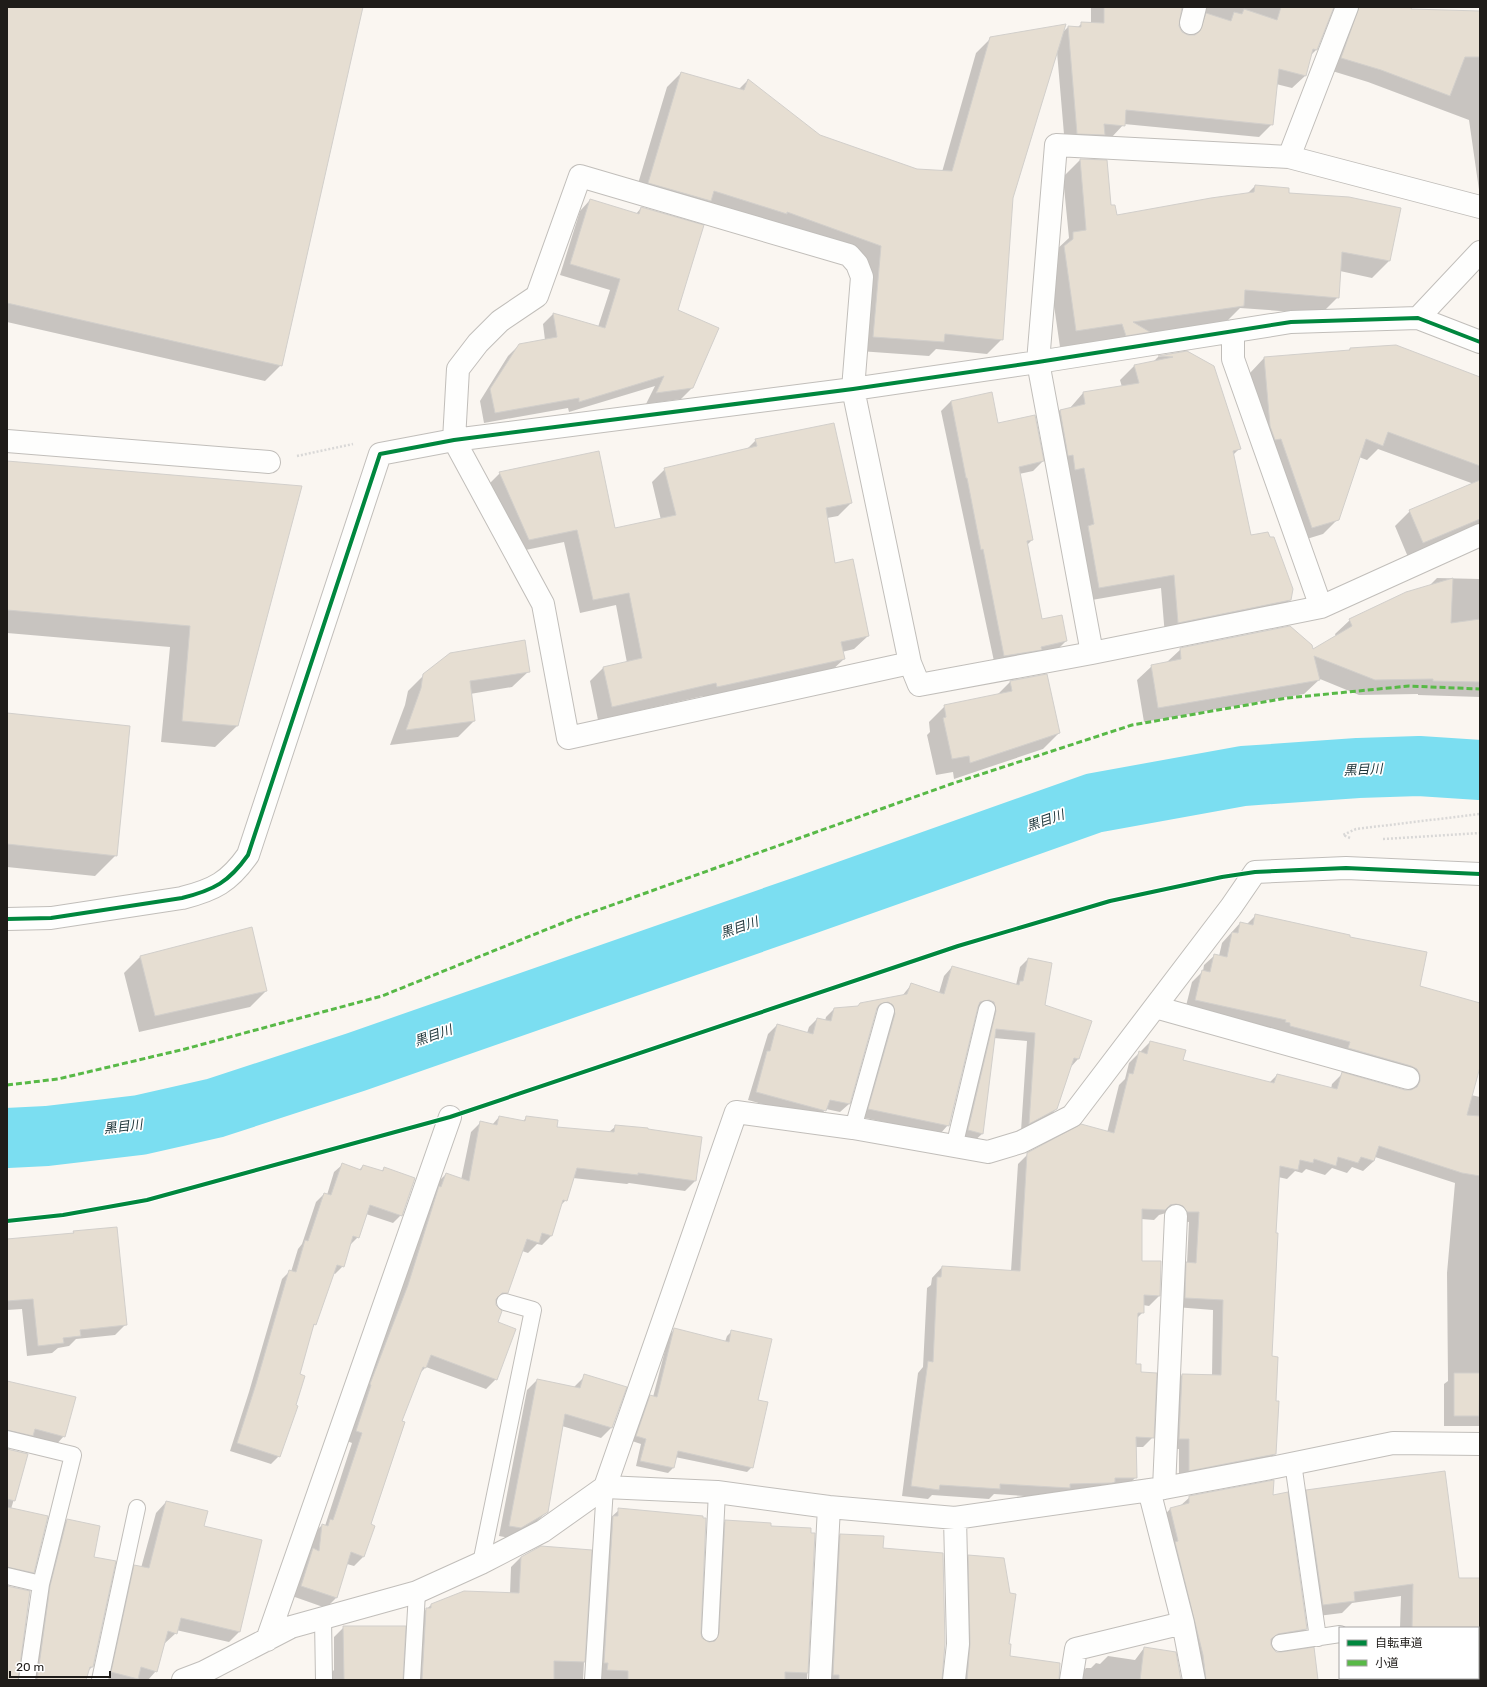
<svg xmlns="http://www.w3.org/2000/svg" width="1487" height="1687" font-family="Rubik,'Noto Sans JP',sans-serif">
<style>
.shadow{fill:#0003;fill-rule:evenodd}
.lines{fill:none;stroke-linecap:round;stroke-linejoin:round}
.river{stroke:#7bdef1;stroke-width:60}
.building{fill:#e6ded2;stroke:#d2cfcb}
.lane-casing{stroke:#c1beba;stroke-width:18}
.street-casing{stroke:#c1beba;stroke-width:24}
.path{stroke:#d9d8d7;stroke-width:2.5;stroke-dasharray:2 2;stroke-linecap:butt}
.lane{stroke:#fefefd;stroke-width:16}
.street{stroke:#fefefd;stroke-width:22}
.quiet{stroke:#58b947;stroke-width:3;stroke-dasharray:6 3;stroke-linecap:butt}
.cycleway-casing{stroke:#fff;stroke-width:6}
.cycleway{stroke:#00873e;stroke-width:4}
.labels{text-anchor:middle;stroke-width:3.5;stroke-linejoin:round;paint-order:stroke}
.water-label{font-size:13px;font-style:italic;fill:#1b3338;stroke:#fff}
</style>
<rect width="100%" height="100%" fill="#faf6f1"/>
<path class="shadow" d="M7,7h355l-81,358 -16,16 -258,-59z
M1091,7h320l-1,3 70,2v185l-11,-77 -101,-38 -39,-12 9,-62 -6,-1 -16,43 -6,6 -5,20 -13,12 -16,-4 -4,40 -13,13 -135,-13 -13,14 -46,8 -8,-94 -45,146 -10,141 -15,15 -51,-5 -7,7 -70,-5 8,-91 -233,-63 33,-110 14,-14 58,16 9,-9 71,56 98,34 25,2 34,-119 15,-15 71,-5 6,-6 9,1 5,-5h9zM1185,7l10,10 -4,19h-4l-6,-4 -3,-6 3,-18z
M1080,160l36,56 131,-22 8,-8 33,8 101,67 -17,17 -32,-7 -2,26 -17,17 -81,-6 -14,14 -166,25 -12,-83 8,-14 13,-12 -6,-61z
M590,200l46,14 5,-6 36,103 15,77 -11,11 -35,5 9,-18 -86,26 -1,-4 -84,15 -4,-22 28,-45 11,-11 26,-5 -2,-16 10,-10 45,13 12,-37 -50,-15 20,-64z
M1350,349l130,29v149l-72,30 -13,-31 15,-15 64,-27 -96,-35 -11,11 -8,-3 -21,62 -15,15 -26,8 -41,-100 -6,-69 14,-15 84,-7z
M1186,352l54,96 -7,7 17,81 19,3 21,61 -14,14 -111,22 -4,-48 -75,13 -40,-177 14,-14 10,-2 13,-15 39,-6 -2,-7 14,-14 19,-4 5,-5z
M991,394l6,30 46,37 -10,10 -14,3 13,66 -5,5 14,75 25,21 -10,10 -61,15 -54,-255 10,-10z
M756,440l95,63 -13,13 -11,2 7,46 34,72 -14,13 -12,3 2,7 -14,13 -126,28 -1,-4 -105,24 -8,-39 13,-13 24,-5 -11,-58 -36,8 -16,-71 -48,10 -29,-66 13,-13 114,57 47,-10 -9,-38 13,-13 81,-19z
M7,462l293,25 -63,239 -22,21 -54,-5 9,-95 -163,-14z
M1437,578l43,1v118l-62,-2v-1l-59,1 -39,-16 -16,15 -160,28 -7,-42 15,-14 15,-4 14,-13 131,2 24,-14 -1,-3 15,-14 78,-33z
M529,671l-17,16 -42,7 4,27 -16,16 -68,8 15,-40 3,-14 16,-16z
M1046,675l13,58 -16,16 -89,30 -1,-7 -17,3 -9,-40 3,-3 -1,-10 16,-16 52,-11 13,-13z
M7,714l109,141 -21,21 -88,-9z
M1256,915l93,23 70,49 61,17v60l-9,31 9,2v329h-36v-42l4,-3 -1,-108 8,-90 -80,-26 -1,4 -11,10 -11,-4 -5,6 -15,-5 -7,7 -19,-6 -4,4 -7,-2 -8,8 -9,-2 -7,180 4,45v52l-10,10 -86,16v-31h-10l3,-64 10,-10 30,1 1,-66 -38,-3 2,-34 10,-10 2,-41 -12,-1 -11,-8 -7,2 -5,5 -13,-1v43l18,34 -10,10 -6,-1v7l-6,6 -2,47 18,72 -10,10h-8l1,30 -10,10 -68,11 -64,-4 -5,5 -57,-4 -4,4 -26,-3 16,-123 5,-6 4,-79 4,-3 1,-7 10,-11 69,4 7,-107 10,-10 79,-21 12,-48 6,-6 4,-16 21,-21 32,18 87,23 8,-8 54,14 1,-5 10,-10 62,17h6v-6l-225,-75 7,-28 11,-11 1,-6 11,-10 4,1 3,-13 18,-20 7,1z
M252,928l14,63 -16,16 -111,25 -15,-59 16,-16z
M1028,959l16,47 34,53 -8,9 -14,41 -8,9 -27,13 6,-90 -33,-3 -12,96 -9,8 -13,-3 21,-131h-5l-28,117 -8,9 -79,-17 19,-107h-5l-26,94 -9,8 -14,-3 -9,10 -69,-19 20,-66 9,-9 30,8 2,-6 8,-8 8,2 1,-4 8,-8 23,-2 45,-11 9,-11 28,8 5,-17 8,-9 64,18 4,-18z
M499,1117l23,5 5,-5 29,11 53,4 7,-6 79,55 -10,10 -56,-8 -2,1 -54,-6 -7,22 -6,6 -8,29 -10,10 -5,-1 -9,9 -6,-2 -15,41 -10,11h-2l2,19 -1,57 -10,10 -60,-22 -6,6 -19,48 -31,104 -6,31 -10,10 -7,-2 -11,34 -10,10 -34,-12 11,-36 7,-8 2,-17 10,-10 3,1 27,-83 -5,-2 89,-257 10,-10 15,6 10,-48 10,-10 11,3z
M342,1165l17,5 4,-4 18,6 3,-4 17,47 -8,8 -27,-9 -8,23 -8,8 -7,21 -8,8 -2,-1 -18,51 -2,3 -14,48 -20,81 -8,8 -41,-13 19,-59 33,-113 8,-8 1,1 7,-23 4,-5 14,-42 8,-8 3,1 7,-23z
M74,1232l52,92 -11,11 -39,4 -7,7 -11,2 -6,5 -25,3 -5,-47 -15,1v-70l65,-6z
M675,1329l50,13 2,-6 5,-5 25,70 -5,66 -5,5 -72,-15 -2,11 -5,5 -32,-7 5,-22 -9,-3 14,-40 5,-5 2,1 16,-62z
M585,1376l26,52 -10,10 -39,-12 -15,86 -11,10 -26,16 -11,-2 28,-146 10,-10 37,7z
M7,1381l57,55 -10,11 -47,-4z
M7,1449l20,6 -16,54 22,63 -10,11 -16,-3z
M1307,1491l151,88h22l-1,70 -1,1v-22h-78l1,-32 -49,7 -10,10 -32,4 -16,-114z
M1272,1496l34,133 -10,10 -25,4v6l46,31h-121l-35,-161 9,-10 10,-3 10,-9z
M166,1502l37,25 37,104 -11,11 -53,-12v3l-12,11 -8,27 -8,9h-46l22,-103 11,-11 6,2 15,-55z
M619,1510l81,123 1,5 9,5 6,-113 10,-9 88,13 -7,146h-213l15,-161z
M67,1520l26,38 -1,109 -4,4 -3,9h-57l29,-149z
M840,1535l42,14 59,131h-117l7,-135z
M590,1551l-7,129h-170l3,-61 15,-14 79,-11 1,-27 10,-10z
M969,1556l39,89v12l50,23h-100l1,-114z
M344,1627l58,53h-75v-3l7,-7v-33z
M1144,1648l36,32h-104l1,-3 9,-9h5l5,-5 4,1 8,-8 27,4z
M1357,1678h8l1,2h-21z
M1412,1678h50l-2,2z"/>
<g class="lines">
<path class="river" d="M7,1138l40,-2 93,-11 75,-17 141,-46 450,-157 288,-102 149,-27 115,-8 61,-2 61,4"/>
</g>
<path class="building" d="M7,7h356l-81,359 -275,-63z
M1104,7h78l-3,19 3,6 6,3h7l5,-4 6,-18 25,8 3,-9 8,2 2,-5 33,11 4,-13h53l-17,43 -4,-1 -7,27 -27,-7 -6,56 -147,-15 -1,16 -21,-2 1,11 -28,-1 -9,-108 13,1v-5l23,1z
M1359,7h53l-1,2 69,2v46h-15l-15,39 -69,-26 -40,-12z
M1066,24l-53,174 -10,142 -58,-6 -1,8 -71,-5 8,-91 -94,-34v2l-73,-23 -3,10 -63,-18 33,-111 63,18 4,-11 72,56 97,34 35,2 38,-134z
M1080,159l27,1 4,45h4l2,10 94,-17 43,-6 1,-7 34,3v5l60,4 52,11 -11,53 -48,-9 -3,46 -94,-8 -1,16 -111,16 17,10 -24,4 -4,-12 -46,7 -12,-85 9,-7v-7l13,-2z
M590,199l49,15 2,-7 63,18 -26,85 41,18 -26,60 -37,5 8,-17 -85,26v-4l-84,15 -5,-24 29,-45 38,-7 -4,-24 52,15 15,-49 -50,-15z
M1396,345l84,32v89l-92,-34 -5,14 -17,-7 -27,81 -27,8 -31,-89 -6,1 -5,-14 -6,-69 86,-7v-2z
M1187,351l27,15 27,83 -8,2 18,84 17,-3 2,5h4l19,52 -2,11 -113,23 -4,-48 -75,13 -11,-62 6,-2 -10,-56 -9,2 -2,-15 -5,1 -8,-46 25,-6 -2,-12 56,-9 -5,-18 39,-8 -15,-1z
M992,392l6,31 37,-8 9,46 -25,6 14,73 -6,1 15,78 20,-4 5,26 -26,6 1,3 -38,6 -21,-107 -2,1 -14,-72h-1l-15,-77z
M834,423l18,80 -26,5 9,55 18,-4 16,77 -28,6 4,17 -128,28 -1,-4 -104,24 -9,-40 39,-9 -13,-65 -36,7 -16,-70 -48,10 -30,-68 100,-21 16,77 61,-13 -12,-47 93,-22 -2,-7z
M7,461l295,25 -64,240 -56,-5 8,-95 -183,-16z
M1480,480v39l-57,24 -14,-33z
M1453,578l-2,45 29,-4v63l-47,-1v-2l-58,1 -61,-24 6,24 -162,28 -7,-43 30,-6 -1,-11 110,-22 22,19 1,4 39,-23 -3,-7 57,-27z
M525,640l5,32 -60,9 5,40 -69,9 15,-42 2,-14 27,-21z
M1047,674l13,59 -90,30 -1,-7 -17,3 -9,-41 3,-1 -2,-12 68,-14 -2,-10z
M7,713l123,13 -13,130 -110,-12z
M1255,914l95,21v2l77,15 -7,34 60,17v64l-13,48 13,1v60l-18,-3 -83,-27 -5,15 -13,-4 -3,6 -20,-6 -2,9 -22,-7 -1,4 -13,-3 -2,10 -18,-4 -4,67h2l-6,123 6,1 -2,44h3l-3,53 -87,17v-32h-10l3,-65 39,1 2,-75 -38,-2 1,-36 10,1 3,-51h-12l-4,-6 -7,-2 -6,1 -5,5 -23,-1v52h19l-1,35 -16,-1v18h-6l-2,51h5v8l16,1 -3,65 -18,-1 1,41h-22v4l-3,1 -42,1v4l-70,-4v5l-60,-4 -1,5 -28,-4 17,-125 5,1 4,-85h4l1,-11 78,5 7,-118 54,-29 33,9 15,-60 4,1 6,-23 8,3 3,-13 36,9 -3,10 91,23 3,-9 60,15 5,-17 63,18h6l6,-3 3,-6v-6l-3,-6 -6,-3 -63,-18 2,-6 -60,-16v-3l-5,-1 1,-2 -91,-20 7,-30 8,2 4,-18 13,3 5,-25 6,1 2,-11 13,3z
M252,927l15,64 -112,25 -15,-60z
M1028,958l24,5 -7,42 47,16 -13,38 -5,-1 -17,51 -28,15 6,-91 -39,-4 -13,105 -15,-4 28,-119 -2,-9 -5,-2 -9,2 -2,5 -29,119 -81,-17 27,-95 -2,-9 -5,-3 -8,2 -3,4 -27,96 -20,-4 -4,11 -70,-19 11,-41h3l7,-27 36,10 4,-16 14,3 3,-13 24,-2 2,-3 47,-9 4,-11 33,11 8,-28 67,19 1,-4h3z
M499,1116l26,5 1,-5 32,4 -1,7 57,5 1,-7 33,3v1l54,8 -6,44 -58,-8v2l-61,-7 -10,33 -4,-1 -11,36 -10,-3 -3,10 -12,-4 -19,54h-6l-6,6v6l6,6 -4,11 18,7 -19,51 -66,-25 -5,13 -3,-1 -21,54 3,1 -34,102 4,2 -11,31 -13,-5 -14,46 -36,-12 12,-38 6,3 3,-27 6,2 2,-7 3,1 29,-87 -6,-2 15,-46 -1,-1 38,-99 31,-99 2,1 5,-14 23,8 11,-60 17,4z
M342,1163l19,7 2,-5 20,6 1,-4 31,11 -13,38 -32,-11 -11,33 -6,-2 -9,31 -7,-2 -21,60 -2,-1 -14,50 5,2 -9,29 2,1 -18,51 -43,-14 19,-59 33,-114 7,2 9,-32 3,1 16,-48 7,2z
M117,1227l10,98 -47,5 1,6 -18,2 1,5 -26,3 -5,-47 -26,2v-62l67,-6 -1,-2z
M674,1328l55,14 2,-12 41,9 -14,61 10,2 -15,66 -75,-17 -4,17 -34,-7 6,-22 -10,-3 14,-41 7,2z
M1454,1373h26l-1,43h-25z
M584,1374l43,13 -15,41 -47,-14 -17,98 -27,16 -12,-2 28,-147 43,9z
M7,1381l69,16 -11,40 -30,-8 -2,7 -26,-6z
M7,1449l21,5 -13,47 -8,-2z
M1445,1471l14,107h21v50h-68l1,-44 -59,8 1,9 -32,4 -17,-115z
M1274,1480l-1,15 15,-3 19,137 -29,5 -7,5v6l5,7h5l33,-5 4,33h-112l-3,-25 -28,-113 3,-1 -8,-33 19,-5v-7z
M166,1501l42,10 -4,15 58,14 -22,92 -59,-14 -4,16 -9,-3 -11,41 -16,-5 -3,12 -27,-7 23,-107 15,3z
M7,1507l41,9 -14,57 -27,-6z
M618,1508l85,8v2h3l-5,115 1,5 7,4 6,-1 4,-8 6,-113 46,3v3l40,2v5h4l-7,140 -23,-1v8h-157v-9l-21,-1 1,-7h-4l9,-147h5z
M67,1519l33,7 -6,31 22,4 -23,106h-3l-4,13h-49l13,-94z
M840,1534l44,2 -1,12 60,5 2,90 -3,37h-103v-5h-6z
M541,1546l51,4 -7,112 -31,-1v19h-132l4,-72h5v-4l33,-13 55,2 2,-36z
M968,1555l36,3 6,35 6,1 -7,50h2l-1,12 50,7 -1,17h-92l3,-36z
M7,1586l23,5 -12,89h-11z
M343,1626h63l-3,54h-59z
M1144,1647l32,5 5,28h-41z"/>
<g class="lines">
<defs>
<path id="lane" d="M853,1128l33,-117
M954,1147l33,-138
M7,1439l66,16 -32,129
M1293,1463l25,175
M481,1563l52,-253 -28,-8
M7,1576l34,8 -14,96
M323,1619l1,61
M710,1633l7,-141
M1280,1643l60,-9
M100,1680l37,-172
M412,1680l5,-88
M593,1680l12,-193"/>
<path id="street" d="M1191,23l4,-16
M1289,157l58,-150
M580,176l269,79 8,9 5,13 -9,112 57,274 -342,75 -25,-134 -89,-164 4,-71 20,-26 22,-22 37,-25z
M1418,318l62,-66
M1233,331v28l88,248
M7,441l262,21
M1092,653l-54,-291 18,-217 233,12 191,50
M910,663l9,22 173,-32 229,-46 159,-72
M7,919l44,-1 131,-20c32,-8 47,-16 66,-43l132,-401 74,-14 399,-51 185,-27 253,-40 127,-4 62,24
M1155,1007l253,71
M605,1487l112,5 112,15 126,11 209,-30 112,-21 117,-24 87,1
M1164,1488l12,-272
M1149,1490l34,133 11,57
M267,1640l183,-523
M183,1680l21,-8 87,-45 126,-35 64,-29 62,-32 62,-44 131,-375 117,16 135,24 33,-10 51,-26 159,-209 24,-35 91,-4 134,6
M820,1680l9,-173
M954,1680l4,-36 -3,-126
M1071,1680l5,-31 107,-26"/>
</defs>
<use href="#lane" class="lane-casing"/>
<use href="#street" class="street-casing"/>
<path class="path" d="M297,456l56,-12
M1350,838l-7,-3 13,-6 124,-15
M1383,839l97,-6
M477,1108l481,-162 152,-45 105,-22
M7,1221l56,-6 84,-15 268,-73"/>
<use href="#lane" class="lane"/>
<use href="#street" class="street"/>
<path class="quiet" d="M7,1085l51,-6 127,-30 197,-53 188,-76 381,-136 181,-59 155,-27 122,-12 71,3"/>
<defs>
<path id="cycleway" d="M7,919l44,-1 131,-20c32,-8 47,-16 66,-43l132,-401 74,-14 399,-51 185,-27 253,-40 127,-4 62,24
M7,1221l56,-6 84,-15 303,-83 508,-171 152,-45 112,-24 33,-5 91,-4 134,6"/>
</defs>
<use href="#cycleway" class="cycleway-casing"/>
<use href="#cycleway" class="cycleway"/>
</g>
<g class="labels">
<g class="water-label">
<text transform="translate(1363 769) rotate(-3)" y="5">黒目川</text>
<text transform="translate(1045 820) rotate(-19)" y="5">黒目川</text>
<text transform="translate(739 927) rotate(-19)" y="5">黒目川</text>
<text transform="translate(433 1035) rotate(-19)" y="5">黒目川</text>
<text transform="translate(123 1126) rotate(-7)" y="5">黒目川</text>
</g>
</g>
<rect width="1487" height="1687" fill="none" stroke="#1f1c19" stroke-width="16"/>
<rect x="1339" y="1627" width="140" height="52" fill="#ffffff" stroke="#a5a4a3"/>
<rect x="1347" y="1640" width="20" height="6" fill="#00873e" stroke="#a5a4a3"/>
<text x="1375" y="1647" font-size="12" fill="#1f1c19">自転車道</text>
<rect x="1347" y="1660" width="20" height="6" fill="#58b947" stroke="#a5a4a3"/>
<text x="1375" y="1667" font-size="12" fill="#1f1c19">小道</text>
<path d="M10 1671v6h100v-6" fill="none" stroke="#1f1c19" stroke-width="2"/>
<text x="16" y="1671" font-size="12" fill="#1f1c19" stroke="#ffffff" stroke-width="3" paint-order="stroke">20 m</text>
</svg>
